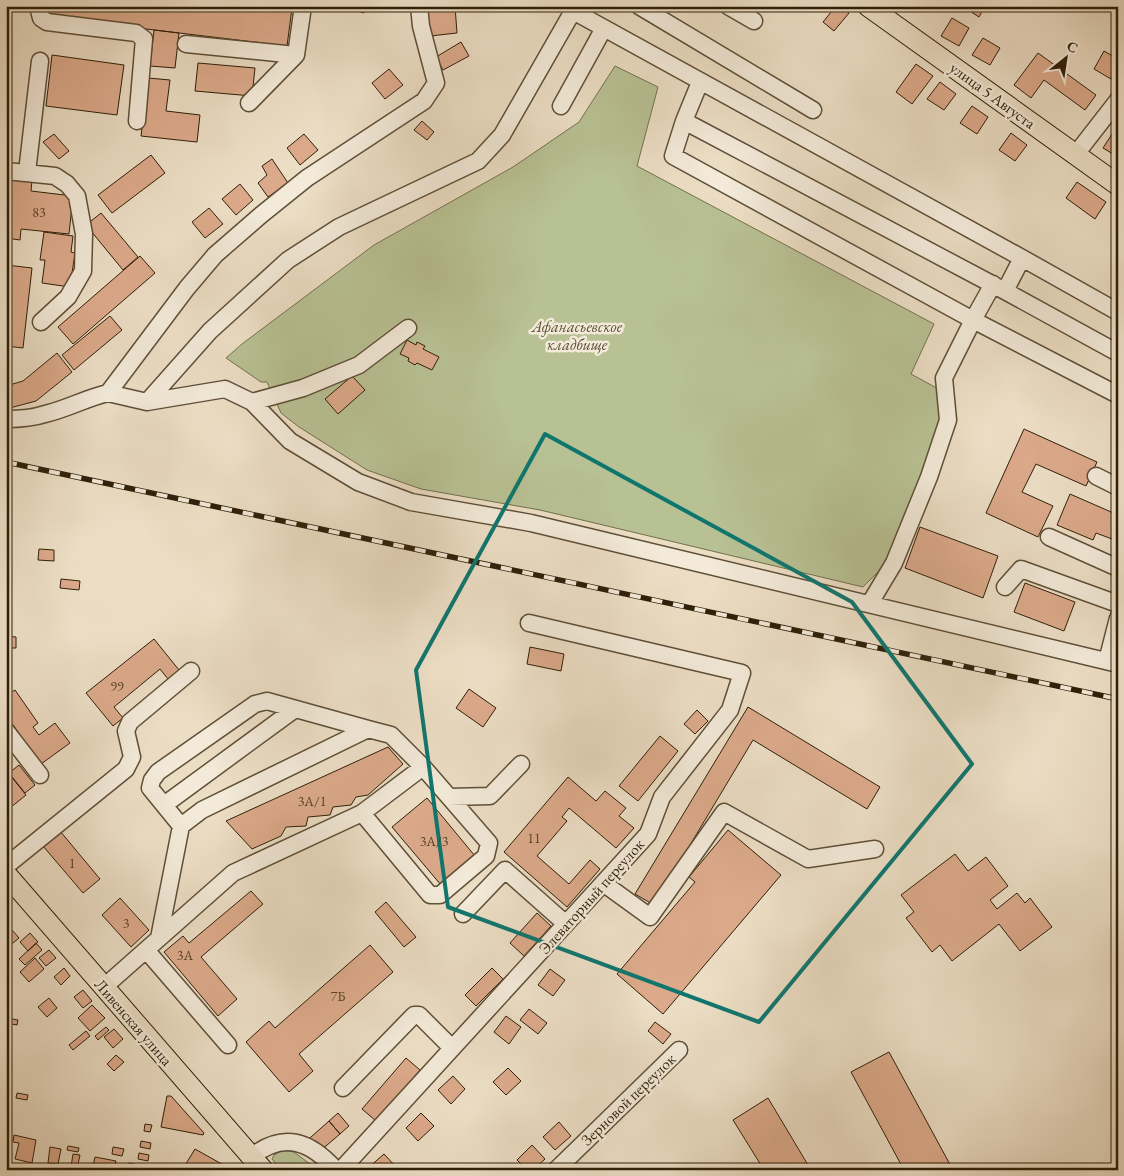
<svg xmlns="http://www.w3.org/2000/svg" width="1124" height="1176" font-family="'EB Garamond',serif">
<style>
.green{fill:#b8c194;stroke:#73704e}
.building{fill:#dcaa8b;stroke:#2e1f08}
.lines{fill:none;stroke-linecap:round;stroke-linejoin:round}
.minor-casing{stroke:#5e4f37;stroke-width:19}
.major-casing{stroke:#2e1f08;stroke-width:22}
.minor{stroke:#f3ead9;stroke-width:16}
.major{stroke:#ecdec5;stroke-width:20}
.rail-casing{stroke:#2e1f08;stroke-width:5.5}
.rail{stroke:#f3ead9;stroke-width:4;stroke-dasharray:11;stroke-linecap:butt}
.marked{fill:none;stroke:#0f766e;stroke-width:4;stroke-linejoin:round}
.labels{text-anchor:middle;stroke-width:5;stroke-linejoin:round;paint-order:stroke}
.number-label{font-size:14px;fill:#5a4229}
.street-label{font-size:16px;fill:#2e1f08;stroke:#f3ead9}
.park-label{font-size:16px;font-style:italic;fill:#575032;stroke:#f3ead9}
</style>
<rect width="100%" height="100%" fill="#ecdec5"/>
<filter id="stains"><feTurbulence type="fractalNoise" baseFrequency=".004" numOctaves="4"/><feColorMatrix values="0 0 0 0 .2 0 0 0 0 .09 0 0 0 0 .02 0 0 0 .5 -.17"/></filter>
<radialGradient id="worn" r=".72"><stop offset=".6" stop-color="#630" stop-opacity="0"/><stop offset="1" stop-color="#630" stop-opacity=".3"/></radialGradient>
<path class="green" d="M615,66l43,21 -21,79 297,158 -23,50 31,17 1,30 -57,143 -23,23 -323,-77 -119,-21 -54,-19 -68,-43 -18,-14 -14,-31h-6l-35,-24 16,-14 132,-99 139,-78 66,-45z
M283,1150l11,2 24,18h-37l-9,-11 2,-4z"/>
<path class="building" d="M48,6h233l11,2 -5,38 -240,-29z
M338,6h27l-1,7z
M427,6h28l2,27 -27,3z
M836,6h4l9,7 -15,18 -11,-9z
M962,6h23l-6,11z
M952,18l17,10 -10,18 -18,-10z
M154,30l25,3 -4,35 -25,-2z
M983,38l17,10 -10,17 -18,-10z
M461,42l8,14 -26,14 -7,-13z
M1104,51l14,8v8l-7,12 -17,-10z
M1038,53l58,42 -11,15 -41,-30 -13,18 -17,-13z
M52,55l72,10 -7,50 -71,-9z
M198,63l57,5 -3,28 -57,-5z
M916,64l17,12 -21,28 -16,-12z
M389,69l14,16 -18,14 -13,-16z
M148,78l22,2 -4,31 34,4 -3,27 -56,-6z
M940,82l16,12 -12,16 -17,-11z
M972,106l16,11 -11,17 -17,-11z
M422,121l12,11 -7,8 -13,-10z
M1114,131l4,2v24l-15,-9z
M1011,133l16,12 -12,16 -16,-11z
M54,134l15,17 -10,8 -16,-17z
M304,134l14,16 -18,15 -13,-17z
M151,155l14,18 -53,40 -14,-18z
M272,159l16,24 -20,14 -10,-14 9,-8 -5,-9z
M6,176l26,3 -1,12 42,5 -4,38 -48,-5 -1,11 -14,-2z
M1077,182l29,20 -11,17 -29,-21z
M240,184l13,16 -17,15 -14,-16z
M209,208l14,16 -18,14 -13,-16z
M101,213l37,44 -15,13 -37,-45z
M44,232l29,4 -2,16 4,1 -5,34 -28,-4 3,-23h-5z
M140,256l15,17 -82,71 -15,-17z
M6,265l26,3 -9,80 -17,-2z
M110,316l12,14 -48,40 -12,-15z
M407,340l9,5 1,-3 8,4 -2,3 16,8 -7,13 -15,-7 -2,2 -7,-4 1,-3 -9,-4z
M57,353l15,19 -36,29 -30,8v-23l17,-5z
M352,376l13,14 -27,24 -13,-15z
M1024,429l73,33 -11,24 -50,-22 -14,28 31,14 -15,31 -52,-24z
M1070,494l48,21v11l-6,13 -16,-6 -3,7 -36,-15z
M920,527l78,29 -15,42 -78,-30z
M39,549l15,1v11l-16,-1z
M61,579l19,2 -1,9 -19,-2z
M1025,583l50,19 -11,29 -50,-19z
M6,636l10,1v11h-10z
M154,639l25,31 -11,9 -8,-10 -46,38 9,11 -10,8 -27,-33z
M530,647l34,7 -3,17 -34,-7z
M469,689l27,19 -13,19 -27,-19z
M15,690l23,33 -5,4 6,8 16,-12 15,20 -29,21 -35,-49v-19z
M748,707l132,80 -13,22 -114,-69 -99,165 -19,-11z
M697,710l11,11 -13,13 -11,-10z
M660,736l18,15 -40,50 -19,-15z
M388,747l15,17 -35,31 -12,2 -5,8 -18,2 -3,8 -22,2 -2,9 -20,1 -5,9 -29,13 -26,-28z
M19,765l16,20 -10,8 -16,-20z
M6,770l20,25 -16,13 -4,-4z
M568,777l28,24 9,-10 21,17 -7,8 15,12 -18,20 -47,-40 -7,9 5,4 -30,35 32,28 21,-24 10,9 -33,38 -63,-55z
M427,798l48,58 -34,29 -49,-58z
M728,830l53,45 -118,139 -46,-40 78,-92 -6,-5z
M60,831l40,48 -17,14 -40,-47z
M955,854l13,17 18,-14 22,29 -18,14 7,9 20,-16 8,10 5,-5 22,29 -32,24 -21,-27 -47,37 -12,-16 -8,7 -26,-34 8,-6 -13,-17z
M251,891l12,13 -62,53 36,42 -19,17 -54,-64 19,-16 6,7z
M120,898l29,32 -18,17 -29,-32z
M386,902l30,35 -12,10 -29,-35z
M537,913l14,13 -27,30 -14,-13z
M6,923l13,15 -12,10 -1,-1z
M30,933l8,9 -10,9 -8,-9z
M36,943l6,7 -17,15 -6,-6z
M370,945l23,27 -94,82 14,17 -24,21 -43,-50 23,-21 6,7z
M49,950l7,8 -10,8 -7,-8z
M35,958l9,11 -15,13 -9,-10z
M64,968l6,8 -9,9 -7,-8z
M492,968l11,11 -27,27 -11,-11z
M550,969l15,11 -12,16 -15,-11z
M83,990l9,11 -9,7 -9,-11z
M49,998l8,10 -10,9 -9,-10z
M92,1005l13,13 -15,13 -12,-13z
M529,1009l18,14 -9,11 -18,-14z
M506,1016l15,11 -12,17 -15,-12z
M6,1018l12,2 -1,5 -11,-2z
M655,1022l16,12 -8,10 -15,-13z
M106,1027l3,3 -11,10 -3,-4z
M114,1029l9,10 -10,9 -9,-11z
M86,1031l4,5 -17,14 -4,-5z
M889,1052l64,118h-49l-53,-98z
M116,1055l8,7 -10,9 -7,-7z
M406,1058l14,12 -44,51 -14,-12z
M508,1068l13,13 -15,14 -13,-13z
M453,1076l12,13 -14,15 -13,-14z
M17,1093l11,2 -1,5 -11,-2z
M167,1096h4l33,37 -1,2 -42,-8z
M768,1098l43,72h-47l-31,-50z
M338,1113l11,13 -9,8 -11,-13z
M421,1113l13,13 -16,15 -12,-13z
M329,1121l11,13 -27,23 -11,-12z
M559,1122l12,14 -16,14 -12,-13z
M145,1124l7,1 -2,7 -6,-1z
M14,1135l22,5 -4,23 -17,-4 4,-16 -6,-1z
M6,1137l6,1 -2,11 -4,-1z
M141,1141l10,2 -1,6 -10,-2z
M532,1145l13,14 -12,11h-6l-10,-10z
M68,1146l11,2 -1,4 -11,-2z
M50,1147l11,2 -3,15 -10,-1z
M113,1147l11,2 -2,7 -10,-2z
M195,1149l32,18 -2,3h-36l-5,-3z
M139,1153l10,2 -1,6 -10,-2z
M73,1154l7,1 -3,14 -6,-2z
M384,1154l12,13 -3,3h-23l-2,-2z
M95,1157l21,4 -2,9h-22z
M129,1163l21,4 -1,3h-22z"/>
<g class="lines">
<defs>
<path id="minor" d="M38,6l3,12 6,4 89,11 8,6 -7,82
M639,6l174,104
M728,6l26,15
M186,44l110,11 7,-49
M700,82l-16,39 321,170 113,62
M249,103l47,-48
M561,106l43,-78
M684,121l-11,35 300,164 145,75
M1076,154l42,-54
M6,171l49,5 12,8 10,12 7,38 -1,37 -15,26 -27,25
M27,172l13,-111
M1022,258l96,54
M108,393l39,9 78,-13 27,13 38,39 68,41 53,20 120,21 587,141
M147,402l63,-71 78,-71 51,-33 139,-66 24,-26 71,-124 449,247 -17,33
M252,402l51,-14 56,-23 49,-37
M6,419c13,0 27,-1 39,-5 22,-5 41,-16 63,-21l79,-105 28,-33 46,-40 46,-37 117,-77 12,-18 -15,-57 -2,-20
M1096,476l22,11
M1049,537l69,31
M1005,587l16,-18 97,35
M870,603l24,-40 35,-86 19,-57 -4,-42 29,-58 20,-36
M1107,661l11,-43
M6,731l34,44
M449,797l41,-1 31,-32
M164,805l131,-96
M181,826l-31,-38 2,-8 6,-8 97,-68 12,-3 101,28
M6,866l120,-97 6,-12 -6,-26 4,-9 61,-51
M603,883l47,34 74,-105 84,47 67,-10
M463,914l42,-44 61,54
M159,938l22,-112 21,-16 166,-81 23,6 32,32
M146,950l82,95
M104,987l129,-114 129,-60 61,-46 66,76 -3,13 -46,39h-10l-68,-82
M343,1088l71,-73h5l33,33
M251,1157c33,-26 59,-16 85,13
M341,1170l307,-336 14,-37 68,-87 12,-37 -213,-50
M556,1170l123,-120"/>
<path id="major" d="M868,6l250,179
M6,874l257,296"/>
</defs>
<use href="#minor" class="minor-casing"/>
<use href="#major" class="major-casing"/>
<use href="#minor" class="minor"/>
<use href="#major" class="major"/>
<defs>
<path id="rail" d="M6,462l1112,237"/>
</defs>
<use href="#rail" class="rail-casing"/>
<use href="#rail" class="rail"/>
</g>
<path class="marked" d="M545,434l307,168 120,162 -213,258 -311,-115 -32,-237z"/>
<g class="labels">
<g class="number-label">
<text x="39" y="217">83</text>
<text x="117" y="691">99</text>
<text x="312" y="806">3А/1</text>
<text x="534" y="843">11</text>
<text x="434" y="846">3А/3</text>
<text x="72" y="868">1</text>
<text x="126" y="928">3</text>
<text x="185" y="960">3А</text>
<text x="338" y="1001">7Б</text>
</g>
<g class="street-label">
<text transform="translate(993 95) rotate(36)" y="6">улица 5 Августа</text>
<text transform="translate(591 896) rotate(-48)" y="6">Элеваторный переулок</text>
<text transform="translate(134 1022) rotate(49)" y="6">Ливенская улица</text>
<text transform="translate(628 1099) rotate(-44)" y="6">Зерновой переулок</text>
</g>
<g class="park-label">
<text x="577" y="332">Афанасьевское<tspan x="577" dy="18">кладбище</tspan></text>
</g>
</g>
<rect width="1124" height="1176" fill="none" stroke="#ecdec5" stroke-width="25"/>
<rect x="8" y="8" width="1109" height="1161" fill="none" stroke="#2e1f08" stroke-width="2.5"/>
<rect x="12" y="12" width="1099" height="1151" fill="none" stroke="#2e1f08"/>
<g transform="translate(1066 58) rotate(30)" stroke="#f3ead9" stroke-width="4" paint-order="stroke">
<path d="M0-4L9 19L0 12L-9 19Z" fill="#2e1f08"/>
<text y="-8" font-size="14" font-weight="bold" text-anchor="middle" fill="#2e1f08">С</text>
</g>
<rect width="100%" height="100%" filter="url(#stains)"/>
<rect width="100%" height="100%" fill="url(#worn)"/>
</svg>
